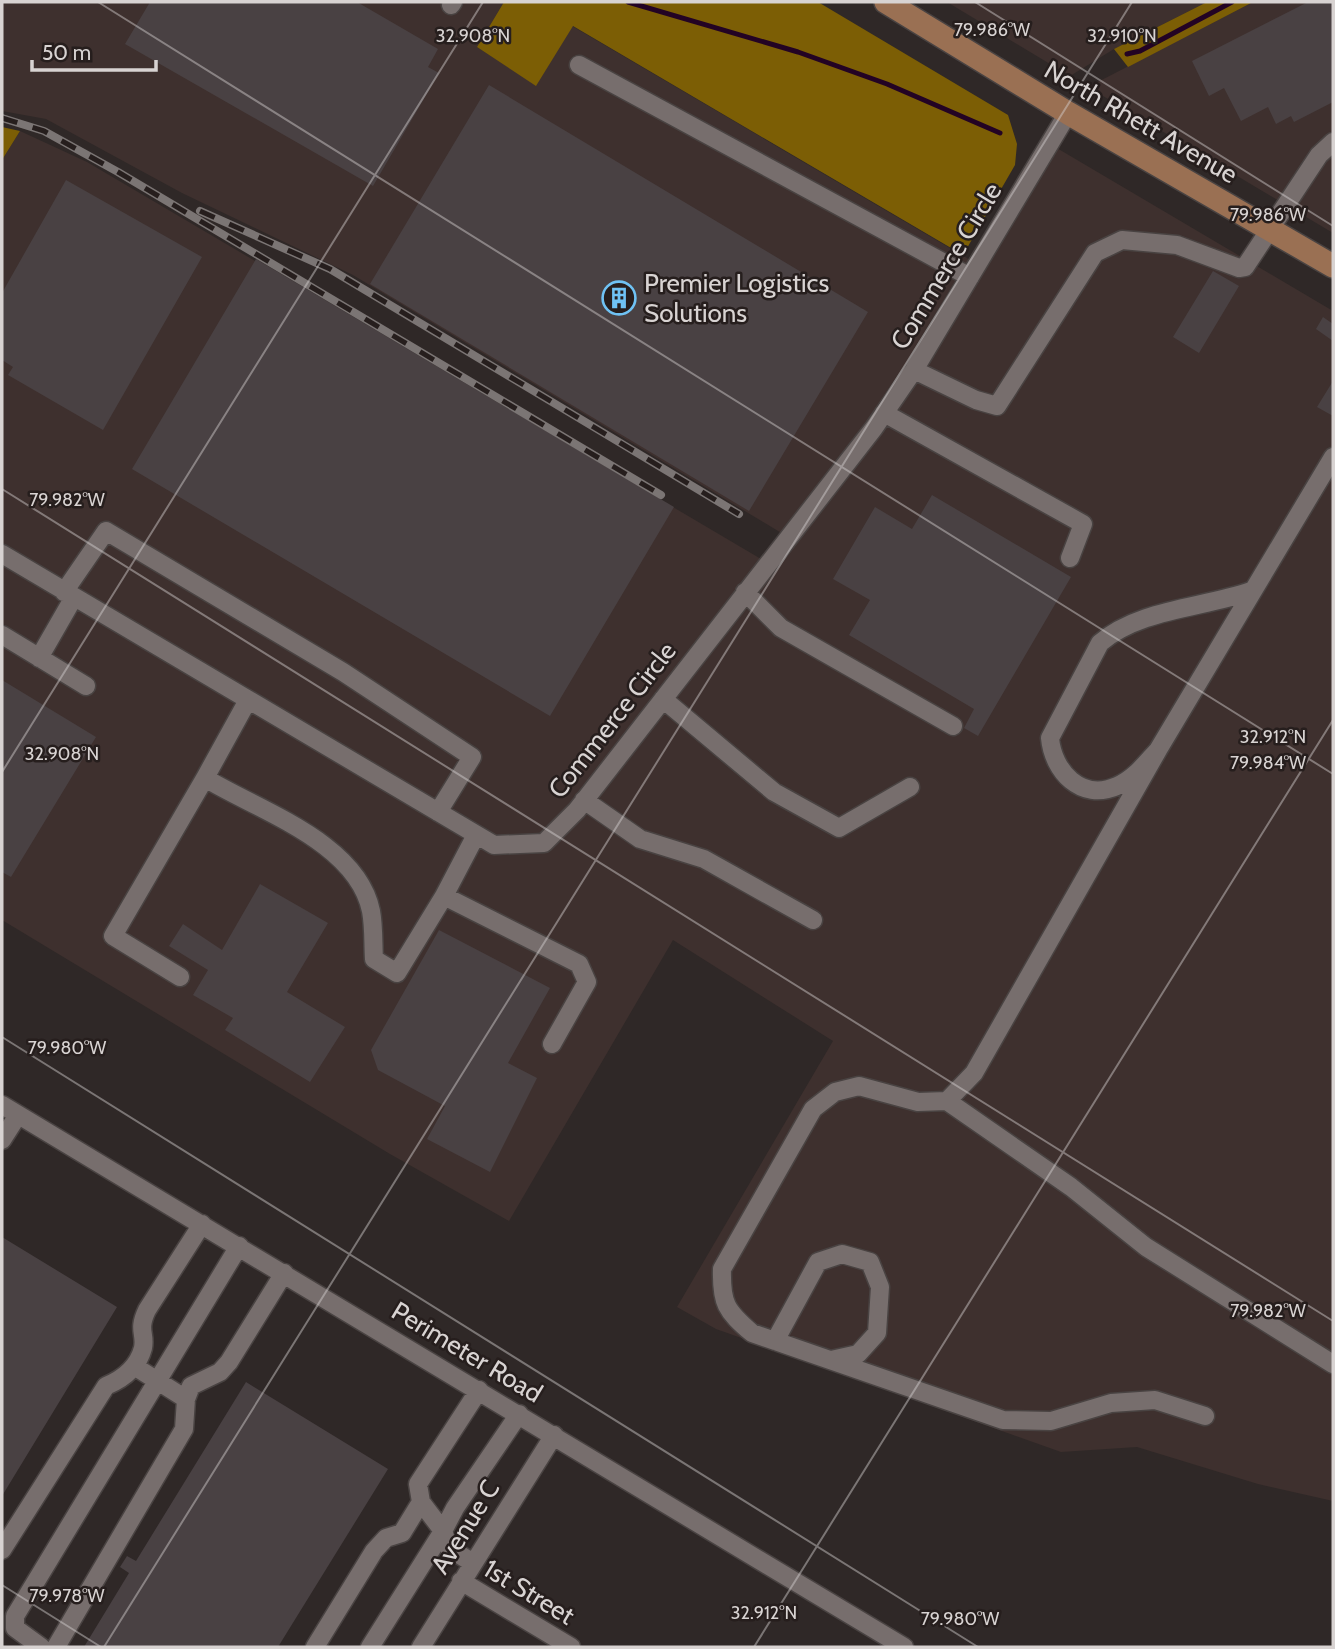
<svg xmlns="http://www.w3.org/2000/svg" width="1335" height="1649" font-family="Cabin,sans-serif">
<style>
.built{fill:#3e302e}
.forest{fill:#7c5e05}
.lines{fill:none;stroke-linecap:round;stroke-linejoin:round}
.stream{stroke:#230324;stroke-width:5}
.building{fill:#494143}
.minor-casing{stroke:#494342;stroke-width:21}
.major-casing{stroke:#494342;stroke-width:26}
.minor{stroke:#776e6d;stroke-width:18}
.major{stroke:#9a7053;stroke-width:23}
.rail-casing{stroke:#7b7574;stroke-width:8}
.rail{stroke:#261e1d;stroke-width:5;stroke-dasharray:16;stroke-linecap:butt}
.ticks{fill:none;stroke:#d8d3d2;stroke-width:2;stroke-opacity:0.45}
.labels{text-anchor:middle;stroke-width:5;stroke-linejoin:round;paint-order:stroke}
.street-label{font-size:26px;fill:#d8d3d2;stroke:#261e1d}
.poi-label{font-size:26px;fill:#d8d3d2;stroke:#261e1d;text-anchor:start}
.ticks-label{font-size:18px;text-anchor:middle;fill:#d8d3d2;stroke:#261e1d;stroke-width:5;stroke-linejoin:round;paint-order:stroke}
</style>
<rect width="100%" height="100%" fill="#2f2827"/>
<path class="built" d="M2,2h502l-27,45 59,38 36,-59 405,238 73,-120 283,167v1190l-75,-17 -121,-37 -76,5 -345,-123 -39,-22 156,-266 -160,-101 -164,281 -119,-67 -388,-234v-760l18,-29 67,31 681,401 20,-26 -435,-262 -171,-82 -136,-74 -44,-8z
M947,2h260l-93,47 -44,27z
M1253,2h80v231l-245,-146z"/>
<path class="forest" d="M504,2h314l190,113 9,29 -2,21 -52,90 -390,-229 -37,60 -59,-39z
M1207,2h46l-125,65 -14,-18z
M2,127l18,4 -18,29z"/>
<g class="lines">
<path class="stream" d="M628,2l170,50 89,32 113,49
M1127,54l13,-3 92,-49"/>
</g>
<path class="building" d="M150,2h207l81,47 -10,18 11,6 -66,113 -248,-142z
M1308,2h25v100l-39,20 -3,-6 -15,8 -8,-17 -27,14 -17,-33 -15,8 -17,-35z
M489,85l379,227 -119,199 -379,-227z
M66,180l136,77 -99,173 -95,-55 5,-8 -11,-7v-67z
M256,259l418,248 -124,209 -418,-247z
M1213,271l26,15 -40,67 -26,-16z
M1323,317l10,7v17l-17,-12z
M1333,381v35l-16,-9z
M932,495l139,82 -93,159 -14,-8 10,-19 -125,-74 21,-35 -37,-21 42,-72 37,22z
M2,680l94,57 -85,140 -9,-5z
M260,884l68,39 -41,69 58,35 -35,55 -85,-52 8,-12 -40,-23 15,-25 -39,-24 14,-22 39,26z
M439,930l111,58 -42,75 29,15 -47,94 -63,-33 18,-33 -67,-36 -7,-20z
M2,1237l115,70 -115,189z
M246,1382l142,87 -110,178h-194l45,-74 -9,-6 7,-11 9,5z"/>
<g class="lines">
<defs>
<path id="minor" d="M451,5l2,-3
M579,65l391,212
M914,370l62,30 21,6 98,-153 27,-13 55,5 62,23 6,-1 74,-112 14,-13
M884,413l199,111 -13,34
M2,554l492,291 50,-2 33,-33 297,-382 40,-58 154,-257
M1251,591c-48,17 -112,18 -151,52l-50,95c3,33 31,64 67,48 17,-7 29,-23 41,-36l175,-293
M64,592l42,-61 237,141 129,85 -34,55
M745,592l36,36 172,98
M2,635l84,51
M39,658l35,-61
M663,699l111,93 65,36 71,-41
M248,700l-43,78c54,33 152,64 166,133 3,16 2,33 3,48l23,14 47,-77
M1158,750l-184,323 -27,28 -29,1 -59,-16 -24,6 -22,17 -91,160c-1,34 4,42 30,64l251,87 48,1 60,-18 44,-3 50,16
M584,800l56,39 64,20 109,61
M476,835l-32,61 135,68 8,18 -35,62
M180,977l-67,-41 92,-158
M947,1101l124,86 75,60 187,117
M2,1105l902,542
M2,1140l16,-25
M775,1341l43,-79 24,-8 28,8 10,25 -3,46 -19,21 -27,6
M134,1366l52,33
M2,1550l104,-164c17,-7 32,-19 37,-38 3,-15 -6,-17 4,-38l55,-86
M473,1563l-24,-15 -6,-17 12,-23 64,-94
M461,1581l110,66
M41,1647l-26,-19v-12l224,-370
M56,1647l128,-218 2,-30 5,-13 29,-14 9,-10 55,-89
M315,1647l59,-96 12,-13 16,-5 19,-31
M370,1647l73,-116 -22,-29 -3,-18 61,-94
M421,1647l133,-212"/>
<path id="major" d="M886,2l182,111 265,153"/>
</defs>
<use href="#minor" class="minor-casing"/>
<use href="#major" class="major-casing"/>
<use href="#minor" class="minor"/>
<use href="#major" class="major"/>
<defs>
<path id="rail" d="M2,118l42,13 74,41 543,323
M200,211l130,58 409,245"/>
</defs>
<use href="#rail" class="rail-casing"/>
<use href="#rail" class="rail"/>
</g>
<path class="ticks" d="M98,2l1235,772M975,2l358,224M2,489l1331,832M2,772l481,-770M2,1037l976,610M2,1585l99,62M104,1647l1028,-1645M754,1647l579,-927"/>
<defs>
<symbol id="building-ring" viewBox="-11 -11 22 22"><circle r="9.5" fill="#261e1d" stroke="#6fc2f4" stroke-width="1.5"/><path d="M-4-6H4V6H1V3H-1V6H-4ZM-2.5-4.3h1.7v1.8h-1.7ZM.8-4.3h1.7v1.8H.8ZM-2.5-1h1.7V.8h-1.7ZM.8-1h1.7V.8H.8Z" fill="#6fc2f4"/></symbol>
</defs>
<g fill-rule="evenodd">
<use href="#building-ring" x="600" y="279" width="38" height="38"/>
</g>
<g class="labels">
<g class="street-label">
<text transform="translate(1141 122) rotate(30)" y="9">North Rhett Avenue</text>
<text transform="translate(946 266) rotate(-59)" y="9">Commerce Circle</text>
<text transform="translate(612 720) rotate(-52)" y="9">Commerce Circle</text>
<text transform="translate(467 1352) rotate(31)" y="9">Perimeter Road</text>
<text transform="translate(465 1527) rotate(-58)" y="9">Avenue C</text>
<text transform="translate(529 1592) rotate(31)" y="9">1st Street</text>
</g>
<g class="poi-label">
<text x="644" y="292">Premier Logistics<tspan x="644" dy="30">Solutions</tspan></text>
</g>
</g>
<g class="ticks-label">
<text x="992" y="36">79.986°W</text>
<text x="473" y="42">32.908°N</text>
<text x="1122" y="42">32.910°N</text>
<text x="1268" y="221">79.986°W</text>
<text x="67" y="506">79.982°W</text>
<text x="1273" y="743">32.912°N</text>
<text x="62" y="760">32.908°N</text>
<text x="1268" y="769">79.984°W</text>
<text x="67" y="1054">79.980°W</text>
<text x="1268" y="1317">79.982°W</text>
<text x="67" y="1602">79.978°W</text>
<text x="764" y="1619">32.912°N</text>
<text x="960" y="1625">79.980°W</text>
</g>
<rect width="1335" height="1649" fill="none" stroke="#d8d3d2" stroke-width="7"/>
<path d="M32 60v10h124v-10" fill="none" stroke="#d8d3d2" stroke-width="3.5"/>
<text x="42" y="60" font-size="21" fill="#d8d3d2" stroke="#261e1d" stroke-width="5" paint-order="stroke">50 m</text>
</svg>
